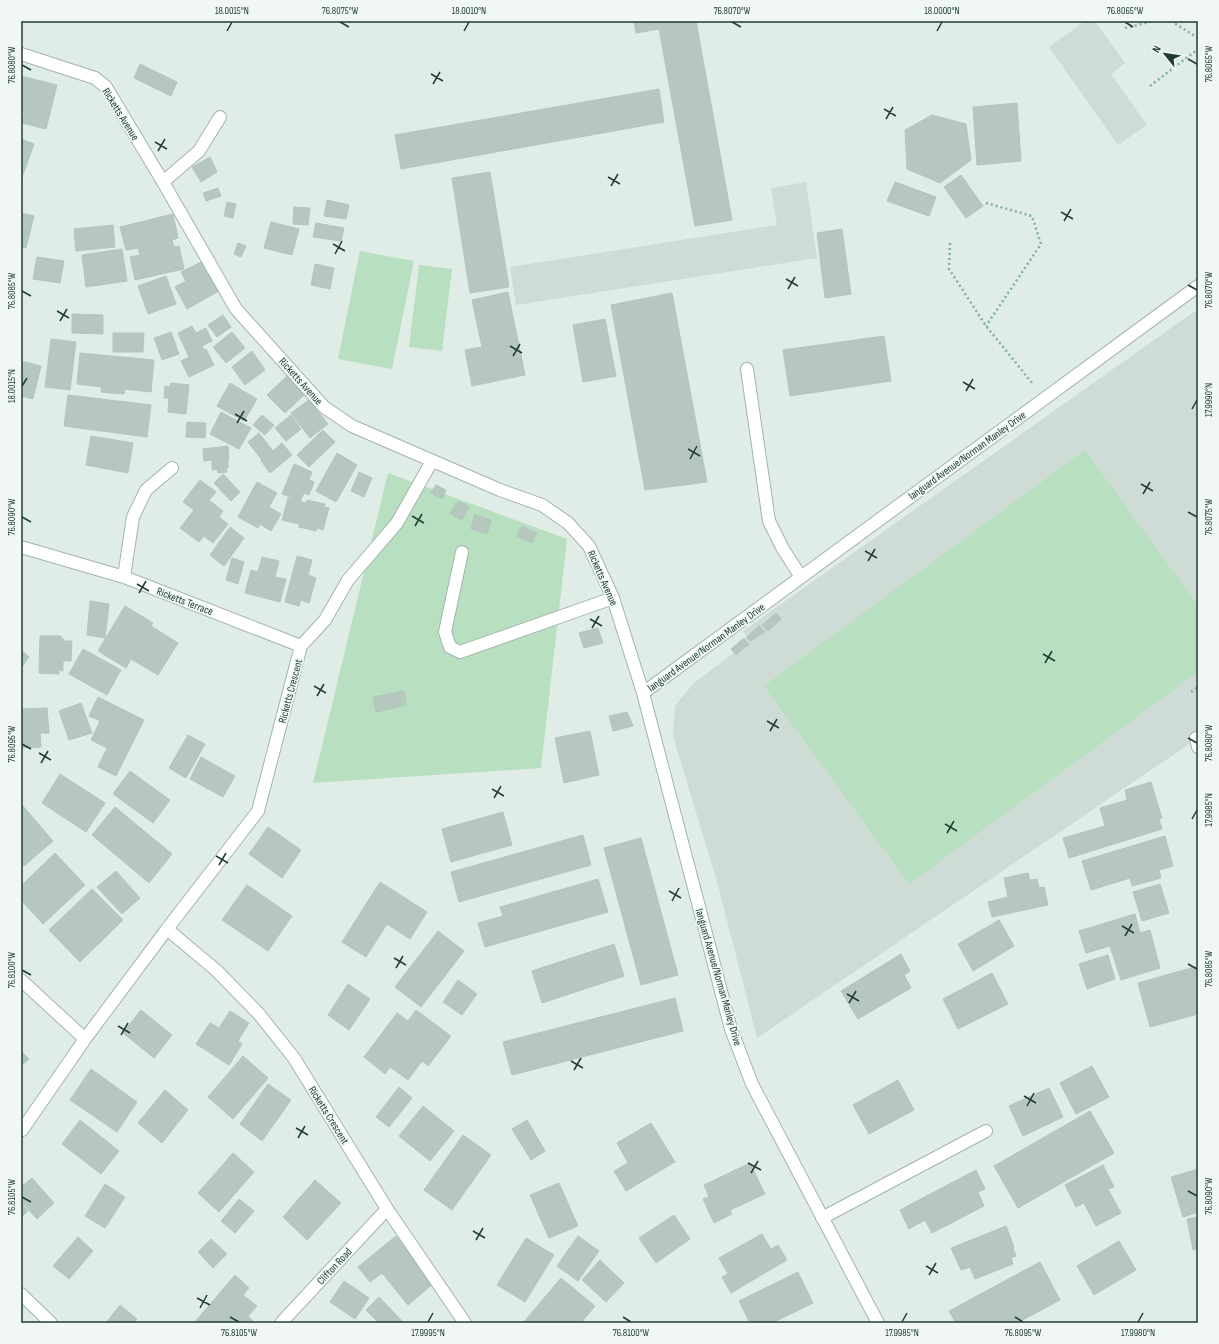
<svg xmlns="http://www.w3.org/2000/svg" width="1219" height="1344" font-family="'Sofia Sans Condensed',sans-serif">
<style>
.built{fill:#cedcd5}
.green{fill:#b7dfc0}
.building{fill:#b5c7bf;stroke:#b2c6bd}
.lines{fill:none;stroke-linecap:round;stroke-linejoin:round}
.lane-casing{stroke:#a3b4ad;stroke-width:14}
.street-casing{stroke:#a3b4ad;stroke-width:14}
.path{stroke:#7eb29f;stroke-width:2.5;stroke-dasharray:2 3;stroke-linecap:butt}
.lane{stroke:#fff;stroke-width:12}
.street{stroke:#fff;stroke-width:12}
.ticks{fill:none;stroke:#203d34;stroke-width:1.5}
.labels{text-anchor:middle;stroke-width:3.5;stroke-linejoin:round;paint-order:stroke}
.street-label{font-size:11px;fill:#203d34;stroke:#f1f8f4}
.neatline{fill:none;stroke:#203d34;stroke-width:1.5}
.ticks-label{font-size:10px;text-anchor:middle;fill:#203d34}
</style>
<rect width="100%" height="100%" fill="#e0ece6"/>
<path class="built" d="M1085,21h10l30,42 -14,11 36,51 -29,20 -69,-98z
M806,182l11,76 -301,47 -6,-38 267,-42 -6,-37z
M1198,309v429l-441,300 -39,-153 -45,-149 2,-30 19,-23 56,-42 -7,-10z"/>
<path class="green" d="M360,251l54,10 -22,108 -54,-10z
M419,265l33,4 -10,82 -33,-4z
M1085,450l113,156v66l-289,212 -145,-198z
M388,473l179,66 -26,229 -228,15z"/>
<path class="building" d="M634,21h62l36,199 -37,6 -36,-197 -23,4z
M140,64l37,18 -6,14 -37,-18z
M21,76l36,9 -11,44 -24,-6 2,-11 -3,-1z
M659,89l5,33 -263,47 -6,-34z
M1017,103l4,58 -44,4 -4,-58z
M932,115l34,9 5,36 -31,23 -33,-14 -2,-39z
M21,139l13,5 -13,36z
M210,157l7,15 -16,10 -9,-15z
M490,172l19,115 -39,6 -18,-115z
M961,175l22,31 -17,12 -22,-31z
M895,182l41,15 -7,19 -42,-15z
M218,188l3,8 -15,5 -3,-8z
M327,200l22,5 -3,14 -22,-3z
M227,202l9,2 -3,14 -9,-2z
M294,207l16,1 -2,17 -15,-1z
M21,213l13,3 -8,32 -5,-2z
M173,214l5,24 -6,2 2,7 5,-1 5,23 -49,11 -5,-23 10,-2 -2,-7 -12,2 -6,-23z
M271,222l28,7 -7,26 -28,-7z
M316,223l28,5 -3,13 -28,-4z
M113,225l2,22 -39,4 -2,-22z
M842,229l9,65 -26,4 -8,-65z
M238,243l8,3 -5,11 -7,-3z
M122,249l5,32 -41,6 -4,-32z
M37,257l27,4 -4,22 -27,-4z
M201,262l4,9 3,-1 11,21 -32,18 -12,-22 11,-6 -5,-9z
M315,264l19,4 -4,21 -19,-4z
M166,276l10,28 -28,10 -10,-28z
M508,292l17,83 -53,11 -7,-36 17,-3 -10,-47z
M672,293l35,189 -62,8 -34,-185z
M72,314l31,1v19l-31,-1z
M223,315l8,12 -14,10 -9,-12z
M605,319l11,57 -33,6 -10,-57z
M192,326l4,7 10,-5 6,13 -10,5 2,4 2,-1 8,16 -25,12 -8,-16 8,-4 -11,-24z
M171,332l8,22 -17,6 -8,-22z
M232,332l13,16 -19,15 -13,-16z
M113,333h31l-1,19h-30z
M884,336l7,45 -101,15 -7,-46z
M51,339l25,3 -6,48 -25,-3z
M252,351l13,19 -20,15 -13,-18z
M80,353l74,7 -3,32 -26,-3 -1,5 -23,-2 1,-5 -25,-3z
M21,361l20,5 -8,33 -12,-3z
M288,375l17,19 -20,19 -18,-18z
M171,383l18,2 -3,29 -18,-2 1,-14h-5l1,-12 5,1z
M230,383l27,16 -13,22 -27,-15z
M68,395l83,10 -4,32 -83,-11z
M309,400l19,24 -18,14 -19,-25z
M221,412l30,16 -12,21 -29,-15z
M262,415l12,10 -9,10 -12,-10z
M291,415l10,14 -15,12 -11,-13z
M187,422l19,1 -1,15 -19,-1z
M323,430l12,12 -26,25 -12,-12z
M259,433l14,18 9,-8 10,12 -22,18 -9,-12 1,-1 -14,-18z
M91,436l42,7 -5,30 -42,-8z
M228,446l1,12h-1v10h-2l1,4 -9,1 -1,-4 -5,1v-10l-8,1 -1,-12z
M337,453l20,12 -21,37 -20,-11z
M294,464l18,8 -3,8 5,2 -5,13 -5,-2 -4,8 -18,-7z
M359,472l13,6 -8,19 -13,-6z
M223,474l17,18 -9,9 -17,-18z
M200,480l16,12 -7,8 14,11 -4,6 9,7 -15,19 -9,-7 -5,6 -19,-14 14,-18 -11,-8z
M257,482l20,11 -8,14 12,7 -10,17 -11,-7 -2,4 -20,-11z
M436,485l10,5 -4,9 -11,-6z
M288,498l18,5 1,-3 18,4 -1,3 5,1 -6,22 -6,-2 -1,3 -17,-4v-3l-17,-4z
M458,501l11,6 -7,13 -12,-7z
M475,515l16,5 -4,14 -16,-5z
M522,526l15,7 -5,10 -15,-7z
M230,527l14,11 -20,28 -14,-11z
M297,556l15,4 -4,15 8,3 -7,25 -8,-3 -2,6 -14,-4z
M262,557l17,4 -4,16 11,2 -6,23 -35,-9 6,-23 7,2z
M232,558l12,4 -6,22 -12,-4z
M90,601l19,3 -4,34 -18,-3z
M125,606l28,17 -2,3 27,17 -20,32 -27,-16 -5,9 -28,-17z
M776,613l5,6 -13,12 -6,-6z
M759,626l6,6 -15,9 -4,-3z
M598,628l5,15 -19,5 -5,-15z
M40,636h21v3h3v2h8l-1,20h-8v10l-4,-1v4l-20,-1z
M744,638l5,6 -13,11 -5,-6z
M83,649l38,21 -14,25 -38,-21z
M21,650l8,7 -8,11z
M404,691l2,14 -30,7 -3,-15z
M98,697l46,23 -28,56 -18,-9 9,-19 -16,-8 9,-19 -11,-5z
M81,703l11,30 -23,7 -10,-29z
M47,708l2,25h-9l1,14 -20,1v-39z
M627,712l6,14 -20,5 -4,-15z
M590,731l9,44 -35,8 -9,-45z
M188,735l17,9 -19,34 -17,-10z
M201,757l34,19 -12,21 -33,-18z
M130,771l40,29 -17,23 -40,-29z
M60,774l45,29 -19,29 -44,-29z
M1151,782l11,36 -3,1 3,10 -93,29 -6,-20 42,-12 -5,-18 27,-8 -2,-10z
M23,806l30,35 -29,25 -3,-4v-54z
M115,807l57,47 -23,29 -57,-48z
M503,812l9,33 -61,17 -9,-33z
M268,827l33,23 -19,28 -33,-24z
M583,835l8,30 -132,37 -8,-30z
M1165,836l8,30 -14,4 2,8 -29,8 -2,-8 -39,12 -9,-29z
M641,838l37,137 -37,10 -37,-137z
M55,853l30,32 -42,39 -22,-24v-14z
M116,871l24,27 -18,16 -25,-27z
M1028,873l2,7 7,-1 2,9 5,-1 4,18 -56,12 -4,-15 20,-5 -4,-19z
M598,879l10,33 -123,35 -7,-24 25,-7 -3,-9z
M380,882l47,30 -17,27 -23,-15 -21,33 -24,-15z
M1160,884l9,29 -27,8 -9,-29z
M247,885l45,31 -24,35 -46,-31z
M92,889l31,31 -43,42 -31,-32z
M1135,914l5,19 10,-3 10,38 -39,12 -11,-34 -24,7 -7,-22z
M999,920l15,26 -41,25 -15,-27z
M438,931l26,20 -43,56 -26,-20z
M614,944l10,32 -82,27 -10,-32z
M901,954l9,17 -6,4 7,13 -53,31 -17,-28z
M1108,955l7,24 -28,10 -8,-25z
M1198,966v48l-48,13 -12,-44z
M992,973l16,31 -50,25 -15,-30z
M458,980l19,14 -15,21 -19,-13z
M348,984l22,15 -21,31 -21,-15z
M675,998l8,33 -171,44 -9,-33z
M141,1010l31,25 -18,23 -31,-25z
M416,1010l35,26 -23,30 -6,-5 -14,19 -18,-13 -5,7 -21,-17 33,-44 11,8z
M230,1011l19,12 -11,18 4,3 -13,21 -33,-21 14,-21 9,5z
M21,1051l8,8 -8,7z
M243,1056l25,22 -35,41 -25,-22z
M1092,1066l17,31 -33,17 -16,-31z
M91,1069l46,33 -20,30 -47,-32z
M898,1080l16,30 -45,24 -16,-29z
M268,1084l23,16 -29,41 -22,-17z
M399,1087l13,11 -23,29 -13,-10z
M1049,1088l14,29 -40,19 -14,-30z
M165,1090l23,20 -26,33 -24,-20z
M423,1106l31,25 -24,30 -31,-25z
M1090,1111l24,42 -96,55 -24,-42z
M80,1120l39,31 -18,23 -39,-30z
M527,1120l18,31 -14,9 -19,-31z
M651,1123l24,39 -49,29 -12,-20 14,-8 -11,-20z
M463,1135l28,20 -39,55 -28,-20z
M233,1153l21,19 -35,40 -21,-19z
M750,1163l15,31 -35,16 2,4 -18,9 -11,-24 6,-2 -5,-12z
M1103,1165l11,22 -6,2 13,24 -25,13 -12,-23 -8,4 -11,-22z
M1198,1169v43l-15,5 -12,-40z
M976,1170l9,19 -7,3 6,14 -52,27 -7,-13 -16,9 -9,-19z
M32,1178l22,25 -17,16 -16,-18v-14z
M315,1180l26,23 -34,37 -24,-23z
M559,1183l19,43 -29,12 -19,-43z
M105,1184l20,13 -20,31 -20,-12z
M239,1199l15,12 -19,22 -14,-12z
M21,1203l7,8 -7,7z
M674,1215l16,24 -34,24 -17,-25z
M1198,1217v32l-5,1 -6,-31z
M1006,1226l8,21 -1,1 3,8 -5,2 2,6 -38,15 -5,-12 -9,3 -10,-22z
M762,1234l9,15 7,-4 9,15 -56,33 -9,-16 6,-3 -9,-16z
M396,1236l38,47 -26,22 -26,-32 -12,9 -12,-15z
M578,1236l21,15 -21,30 -21,-15z
M78,1237l15,14 -24,28 -16,-13z
M526,1238l28,17 -29,47 -28,-17z
M211,1239l16,15 -14,14 -15,-16z
M1119,1241l17,29 -42,25 -17,-29z
M600,1260l24,23 -18,19 -24,-22z
M1040,1262l20,38 -43,23h-61l-7,-12z
M798,1272l15,31 -41,20h-22l-11,-22z
M235,1275l14,13 -6,7 14,11 -9,10 7,7h-61z
M561,1278l34,28 -14,17h-58z
M344,1281l25,17 -14,21 -25,-17z
M379,1297l25,26h-25l-13,-13z
M120,1305l17,14 -3,4h-28z"/>
<g class="lines">
<defs>
<path id="lane" d="M163,182l36,-31 21,-34
M747,369l22,152 14,28 18,28
M462,552l-17,80 5,15 10,5 153,-54
M822,1218l164,-87"/>
<path id="street" d="M21,54l74,24 11,9 57,95 73,127 88,98 28,19 148,64 42,15 26,18 21,23 24,52 30,95
M21,547l103,30 177,69
M124,577l9,-60 13,-27 26,-22
M1196,738l2,9
M167,929l91,-118 43,-165 24,-26 23,-40 49,-57 35,-62
M21,980l64,59 82,-110 50,42 41,42 36,45 93,151 78,114
M22,1130l63,-91
M21,1294l30,29
M281,1323l106,-114
M878,1323l-126,-239 -21,-55 -88,-336 555,-407"/>
</defs>
<use href="#lane" class="lane-casing"/>
<use href="#street" class="street-casing"/>
<path class="path" d="M1171,21l27,17
M1125,28l29,-7
M1150,86l48,-37
M986,203l46,13 9,28 -55,82
M950,243l-1,26 37,57 47,58
M1191,692l7,-5"/>
<use href="#lane" class="lane"/>
<use href="#street" class="street"/>
</g>
<path class="ticks" d="M340,22l9,5M732,22l9,5M1125,22l8,5M227,31l5,-9M464,31l5,-9M937,31l5,-9M1188,59l9,5M22,65l9,5M431,74l12,7M433,84l7,-12M884,109l12,7M886,119l7,-12M155,142l12,7M158,151l7,-12M608,177l12,7M611,186l7,-12M1061,212l12,7M1064,221l7,-12M333,244l12,7M335,254l7,-13M786,279l12,7M1188,285l9,5M788,289l7,-12M22,291l9,5M57,311l12,7M60,321l7,-12M510,346l12,7M513,356l7,-12M963,382l12,7M22,386l5,-8M966,391l7,-12M1192,409l5,-9M235,414l12,7M237,423l7,-12M688,449l12,7M690,459l7,-13M1141,484l12,7M1143,494l7,-12M1188,512l9,5M412,516l12,7M22,517l9,5M415,526l7,-12M865,551l12,7M868,561l7,-12M137,584l12,7M139,593l7,-12M590,619l12,7M592,628l7,-12M1043,654l12,7M1045,663l7,-12M314,686l12,7M317,696l7,-12M767,721l12,7M770,731l7,-12M1188,738l9,5M22,744l9,5M39,753l12,7M41,763l7,-12M492,789l12,7M494,798l7,-12M1192,819l5,-9M945,824l12,7M947,833l7,-12M216,856l12,7M219,865l7,-12M669,891l12,7M672,901l7,-13M1122,926l12,7M1125,936l7,-12M394,958l12,7M1188,964l9,5M396,968l7,-12M22,970l9,5M847,994l12,7M849,1003l7,-12M118,1026l12,7M121,1035l7,-12M571,1061l12,7M574,1070l7,-12M1024,1096l12,7M1027,1106l7,-13M296,1128l12,7M298,1138l7,-12M748,1163l13,7M751,1173l7,-12M1188,1191l9,5M22,1197l9,5M473,1231l12,7M476,1240l7,-12M926,1266l12,7M929,1275l7,-12M197,1298l13,7M200,1308l7,-13M230,1317l9,5M623,1317l8,5M1015,1317l8,5M428,1322l5,-9M902,1322l5,-9M1138,1322l5,-9"/>
<g class="labels">
<g class="street-label">
<text transform="translate(121 114) rotate(58)" y="4">Ricketts Avenue</text>
<text transform="translate(301 381) rotate(48)" y="4">Ricketts Avenue</text>
<text transform="translate(967 455) rotate(-36)" y="4">languard Avenue/Norman Manley Drive</text>
<text transform="translate(603 578) rotate(66)" y="4">Ricketts Avenue</text>
<text transform="translate(185 601) rotate(21)" y="4">Ricketts Terrace</text>
<text transform="translate(706 647) rotate(-36)" y="4">languard Avenue/Norman Manley Drive</text>
<text transform="translate(290 691) rotate(-75)" y="4">Ricketts Crescent</text>
<text transform="translate(719 977) rotate(74)" y="4">languard Avenue/Norman Manley Drive</text>
<text transform="translate(329 1115) rotate(58)" y="4">Ricketts Crescent</text>
<text transform="translate(334 1266) rotate(-47)" y="4">Clifton Road</text>
</g>
</g>
<rect width="1219" height="1344" fill="none" stroke="#f1f8f4" stroke-width="44"/>
<g transform="translate(1165 54) rotate(300)" stroke="#f1f8f4" stroke-width="3" paint-order="stroke">
<path d="M0-3L7 15L0 10L-7 15Z" fill="#203d34"/>
<text y="-6" font-size="11" font-weight="bold" text-anchor="middle" fill="#203d34">N</text>
</g>
<rect x="22" y="22" width="1175" height="1300" class="neatline"/>
<g class="ticks-label">
<text x="232" y="14">18.0015°N</text>
<text x="340" y="14">76.8075°W</text>
<text x="469" y="14">18.0010°N</text>
<text x="732" y="14">76.8070°W</text>
<text x="942" y="14">18.0000°N</text>
<text x="1125" y="14">76.8065°W</text>
<text transform="translate(1208 64) rotate(-90)" y="4">76.8065°W</text>
<text transform="translate(11 65) rotate(-90)" y="4">76.8080°W</text>
<text transform="translate(1208 290) rotate(-90)" y="4">76.8070°W</text>
<text transform="translate(11 291) rotate(-90)" y="4">76.8085°W</text>
<text transform="translate(11 386) rotate(-90)" y="4">18.0015°N</text>
<text transform="translate(1208 400) rotate(-90)" y="4">17.9990°N</text>
<text transform="translate(1208 517) rotate(-90)" y="4">76.8075°W</text>
<text transform="translate(11 517) rotate(-90)" y="4">76.8090°W</text>
<text transform="translate(1208 743) rotate(-90)" y="4">76.8080°W</text>
<text transform="translate(11 744) rotate(-90)" y="4">76.8095°W</text>
<text transform="translate(1208 810) rotate(-90)" y="4">17.9985°N</text>
<text transform="translate(1208 969) rotate(-90)" y="4">76.8085°W</text>
<text transform="translate(11 970) rotate(-90)" y="4">76.8100°W</text>
<text transform="translate(1208 1196) rotate(-90)" y="4">76.8090°W</text>
<text transform="translate(11 1197) rotate(-90)" y="4">76.8105°W</text>
<text x="239" y="1336">76.8105°W</text>
<text x="428" y="1336">17.9995°N</text>
<text x="631" y="1336">76.8100°W</text>
<text x="902" y="1336">17.9985°N</text>
<text x="1023" y="1336">76.8095°W</text>
<text x="1138" y="1336">17.9980°N</text>
</g>
</svg>
